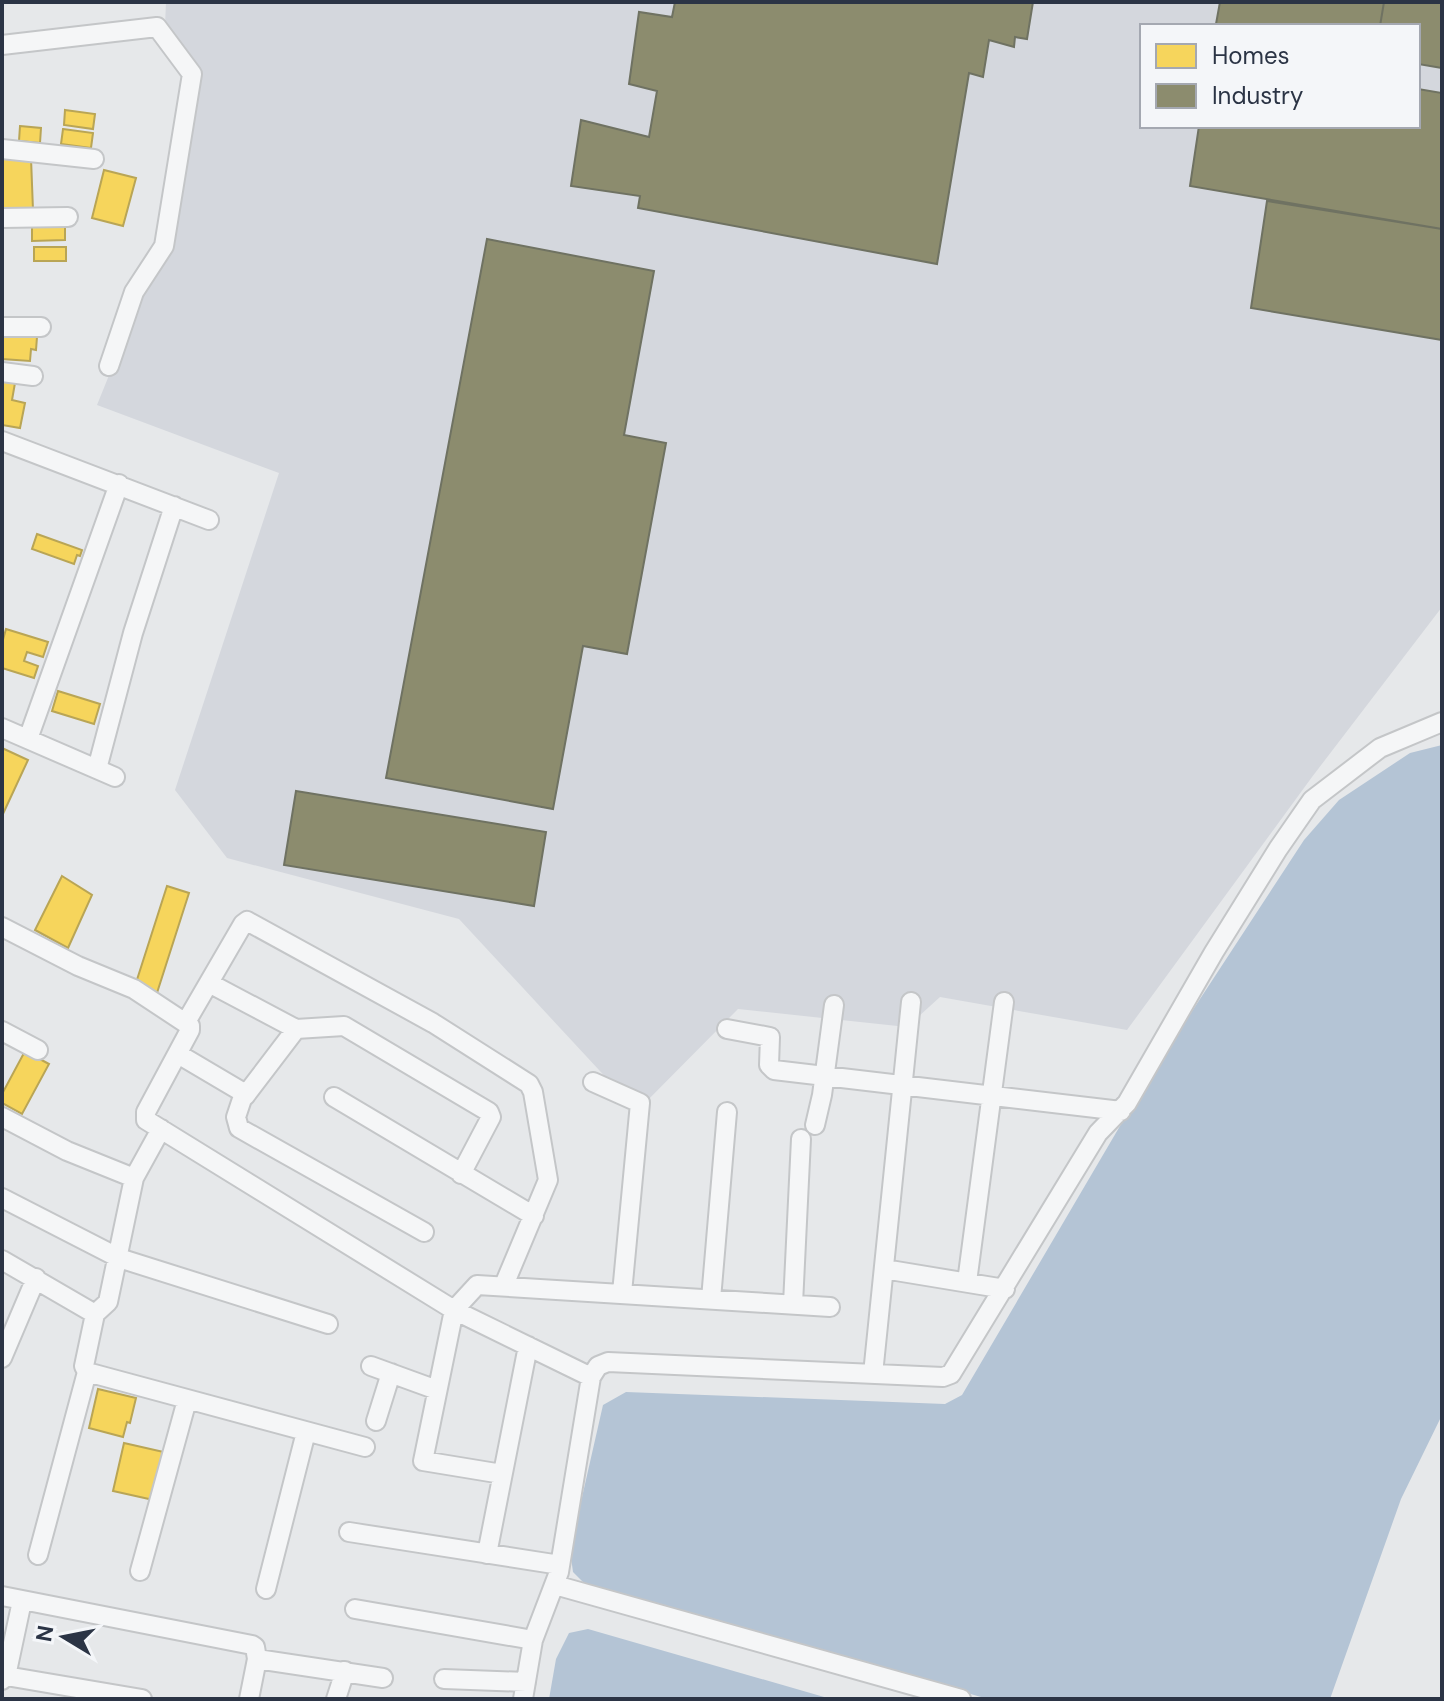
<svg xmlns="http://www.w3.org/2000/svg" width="1444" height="1701" font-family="'DM Sans',sans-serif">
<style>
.built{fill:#d4d7dd;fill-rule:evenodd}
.water{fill:#b4c4d5}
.homes{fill:#f6d55c;stroke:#b9a555;stroke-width:2}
.industry{fill:#8c8c6e;stroke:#6f7262;stroke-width:2}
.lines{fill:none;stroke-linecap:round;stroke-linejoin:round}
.minor-casing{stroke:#c4c6c8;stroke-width:22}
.minor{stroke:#f5f6f7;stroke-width:18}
</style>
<rect width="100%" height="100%" fill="#e6e8ea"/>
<path class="built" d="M166,2h1276v605l-130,170 -185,253 -187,-33 -33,30 -169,-18 -101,102 -178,-192 -232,-61 -52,-68 104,-317 -182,-68 76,-188 16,-123 -24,-68zM1142,26h276v100h-276z"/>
<path class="water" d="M1442,745v670l-41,84 -71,200h-342l-404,-116 -11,-11 -3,-22 33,-145 23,-13 319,12 17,-9 185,-315 157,-240 35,-40 71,-47z
M588,1629l243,70h-282l7,-40 13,-26z"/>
<path class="homes" d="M65,110l30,4 -2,15 -29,-4z
M20,126l21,2 -1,15 -21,-2z
M63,129l30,4 -2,15 -30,-4z
M2,156l29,2 2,52 -31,2z
M104,170l32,8 -13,48 -31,-8z
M32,226h33v14l-33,1z
M34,247h32v14h-32z
M2,335l35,2 -1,13 -5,-1 -1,12 -28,-2z
M2,380l13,3 -3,17 13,3 -5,25 -18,-3z
M37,534l45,16 -2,6 -3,-1 -3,9 -42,-15z
M6,629l42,13 -5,15 -16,-5 -3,9 14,5 -4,12 -32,-10v-25z
M58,691l42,13 -6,20 -42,-13z
M2,748l26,12 -26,56z
M62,876l30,19 -24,53 -33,-18z
M167,886l22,7 -33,103 -22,-7z
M25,1051l24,13 -27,50 -20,-11v-9z
M98,1389l38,9 -6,25 -3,-1 -4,15 -34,-9z
M124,1443l44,10 -10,48 -45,-10z"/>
<path class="industry" d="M675,2h358l-6,37 -12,-2 -1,10 -25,-7 -6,37 -14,-4 -32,191 -299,-56 2,-12 -69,-10 10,-66 68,17 8,-46 -28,-7 10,-72 33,5z
M1220,2h164l-4,24h-155l-9,-2z
M1384,2h58v66l-24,-4v-38h-38z
M1418,89l24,4v136l-252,-43 9,-60h219z
M1267,201l175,28v111l-191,-32z
M487,239l167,32 -30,164 42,8 -39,211 -44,-8 -30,163 -167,-31z
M296,791l250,41 -12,74 -250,-41z"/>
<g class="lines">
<defs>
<path id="minor" d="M2,45l155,-18 35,47 -28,172 -30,46 -25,74
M2,149l92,10
M2,218l66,-1
M2,327h39
M2,372l31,4
M2,441l207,79
M2,728l113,49
M28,739l91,-255
M97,769l36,-136 41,-127
M2,927l76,39 56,23 56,37v4l-44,82v8l308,190 137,67
M209,983l87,46 48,-3 145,86 2,5 -30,57
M186,1022l57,-98 4,-3 186,102 96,61 4,8 15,88 -44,105
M727,1029l43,8 -1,28 5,5 347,41
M2,1031l36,19
M178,1054l66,39 -8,24 3,11 185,104
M593,1082l47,21 -18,190
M245,1096l51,-67
M334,1097l200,119
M2,1117l65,34 67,27
M815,1125l7,-30 12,-90
M2,1198l117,60 209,66
M2,1260l93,54 13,-12 26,-124 27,-49
M884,1269l121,20
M967,1282l37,-280
M711,1299l16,-187
M793,1304l8,-165
M95,1314l-11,52 3,6 278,75
M2,1358l34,-80
M371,1366l66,24
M873,1374l38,-372
M376,1421l15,-48
M502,1474l-79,-13 31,-151 23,-25 353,22
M349,1532l211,33
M487,1554l41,-208
M38,1555l49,-183
M140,1571l47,-171
M555,1585l406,114
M266,1589l40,-157
M2,1596l250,49 3,2 2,12 -8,40
M355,1609l178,31
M257,1659l126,19
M6,1676l136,23
M444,1679l82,3
M2,1680l4,-4 16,-75
M336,1699l9,-28
M523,1699l10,-59 26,-68 32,-195 7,-11 10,-4 335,15 8,-3 147,-241 29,-30 87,-151 64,-103 34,-49 68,-52 62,-26"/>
</defs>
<use href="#minor" class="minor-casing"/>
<use href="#minor" class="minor"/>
</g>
<rect width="1444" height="1701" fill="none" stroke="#2b3445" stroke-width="8"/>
<rect x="1140" y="24" width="280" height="104" fill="#f4f6f9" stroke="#a4a8b1" stroke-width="2"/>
<rect x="1156" y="44" width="40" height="24" fill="#f6d55c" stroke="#a4a8b1" stroke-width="2"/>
<text x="1212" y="64" font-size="24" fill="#2b3445">Homes</text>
<rect x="1156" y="84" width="40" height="24" fill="#8c8c6e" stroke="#a4a8b1" stroke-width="2"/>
<text x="1212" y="104" font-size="24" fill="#2b3445">Industry</text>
<g transform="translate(64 1637) rotate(280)" stroke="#f4f6f9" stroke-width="6" paint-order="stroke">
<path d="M0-6L14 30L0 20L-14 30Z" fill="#2b3445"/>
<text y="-12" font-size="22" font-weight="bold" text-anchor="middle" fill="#2b3445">N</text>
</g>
</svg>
